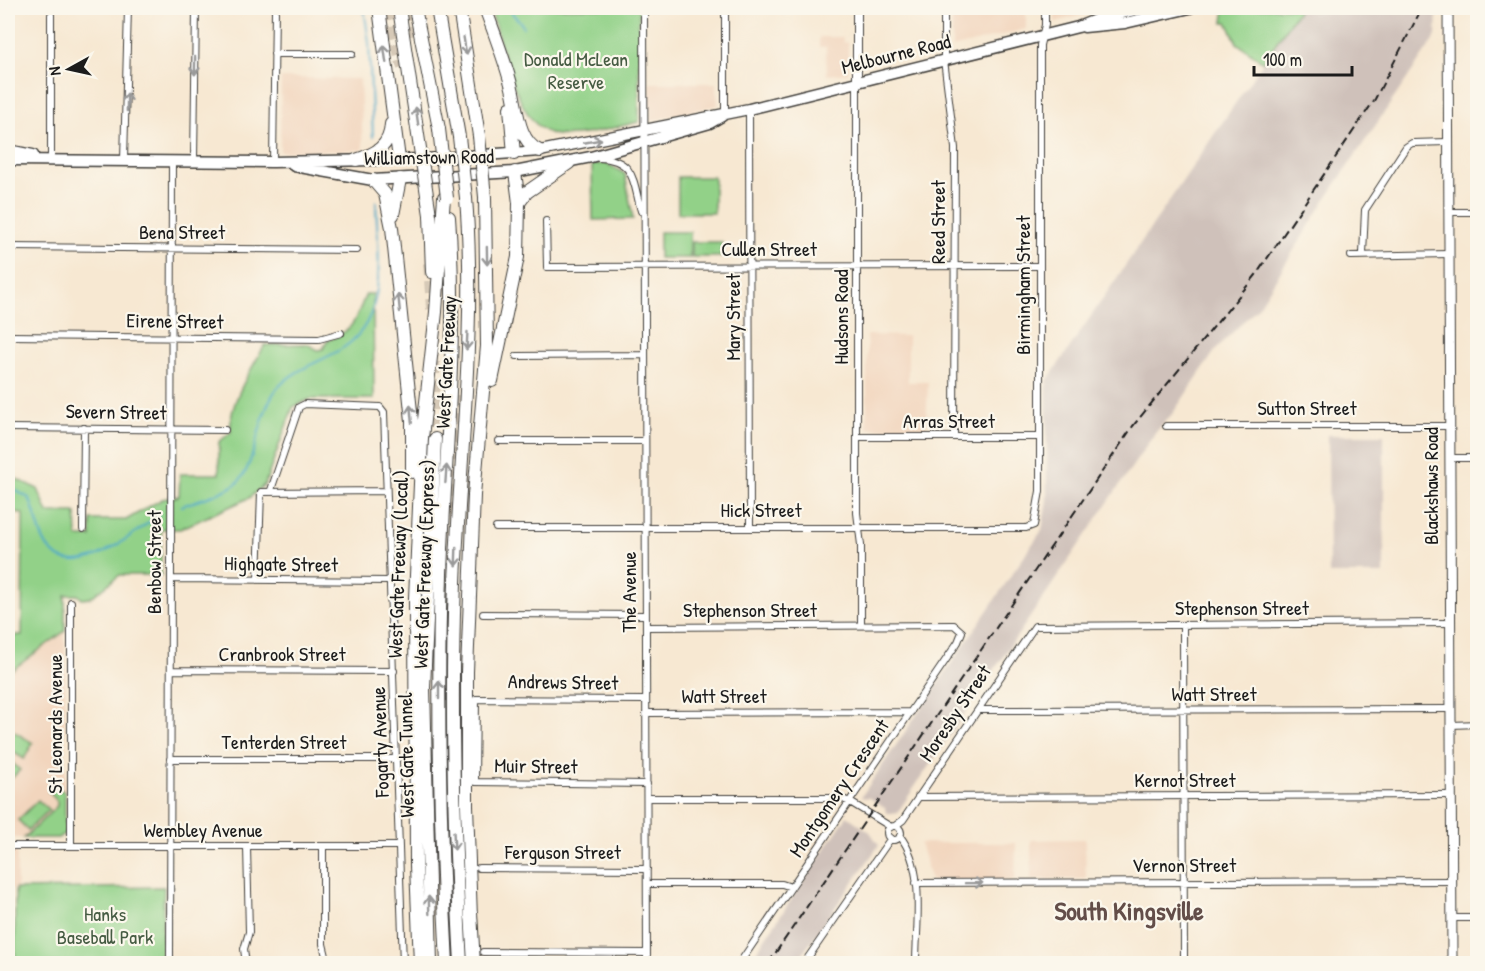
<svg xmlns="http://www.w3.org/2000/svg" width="1485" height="971" font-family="'Patrick Hand',sans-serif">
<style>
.built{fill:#f2d5bd}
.industrial{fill:#cfc1ba}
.green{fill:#92d188;stroke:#577652;stroke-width:1.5}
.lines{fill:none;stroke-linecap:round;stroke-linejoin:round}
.stream{stroke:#49a7c8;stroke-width:2}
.motorway-tunnel{stroke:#d6c9b7;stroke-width:12;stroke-dasharray:12 6;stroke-linecap:butt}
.minor-casing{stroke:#3d3b37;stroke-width:8}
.tertiary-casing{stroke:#3d3b37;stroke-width:10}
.secondary-casing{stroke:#3d3b37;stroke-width:11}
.primary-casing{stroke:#3d3b37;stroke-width:13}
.motorway-casing{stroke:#3d3b37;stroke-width:14}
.minor{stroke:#fff;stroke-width:6}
.tertiary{stroke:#fff;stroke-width:8}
.secondary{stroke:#fff;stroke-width:9}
.primary{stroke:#fff;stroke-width:10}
.motorway{stroke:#fff;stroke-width:12}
.rail{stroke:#1c1c1c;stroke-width:2;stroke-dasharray:9 4.5;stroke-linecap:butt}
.motorway-bridge-casing{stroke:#3d3b37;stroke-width:14;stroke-linecap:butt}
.motorway-bridge{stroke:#fff;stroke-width:12}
.oneway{stroke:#999}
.labels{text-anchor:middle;stroke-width:4.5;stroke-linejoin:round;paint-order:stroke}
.street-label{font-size:20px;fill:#1c1c1c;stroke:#fbf7ec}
.park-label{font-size:20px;fill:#455b42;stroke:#fbf7ec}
.district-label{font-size:26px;font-weight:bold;fill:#634e49;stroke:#fbf7ec}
</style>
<rect width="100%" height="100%" fill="#fbf7ec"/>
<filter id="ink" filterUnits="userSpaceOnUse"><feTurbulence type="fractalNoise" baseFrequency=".0167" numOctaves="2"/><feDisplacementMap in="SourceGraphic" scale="12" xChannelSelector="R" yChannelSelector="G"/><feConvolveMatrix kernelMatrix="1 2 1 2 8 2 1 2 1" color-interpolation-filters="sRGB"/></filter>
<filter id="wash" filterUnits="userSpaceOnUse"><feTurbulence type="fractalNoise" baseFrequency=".008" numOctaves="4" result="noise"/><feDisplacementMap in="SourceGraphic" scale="24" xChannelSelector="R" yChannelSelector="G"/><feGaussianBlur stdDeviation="1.35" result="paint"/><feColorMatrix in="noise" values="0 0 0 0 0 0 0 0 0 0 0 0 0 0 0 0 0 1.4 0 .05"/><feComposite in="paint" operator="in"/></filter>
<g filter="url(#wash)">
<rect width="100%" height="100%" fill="#f7e8d2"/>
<path class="built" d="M952,8h74v21l-74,19z
M1055,8h56l-56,14z
M819,37h24v5h5v31l-21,2 -1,-28h-7z
M281,78l79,1 3,71 -83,2z
M649,83h67l2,22 -68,16z
M867,335l41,1v46h20l-2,47h-57l-2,-2z
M65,631v202l-7,5h-50v-165z
M1085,839l1,40h-55v-39z
M920,843h96l-1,37 -84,1z
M8,848h9v41h-9z"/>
<path class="industrial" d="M1300,8h137l-1,28 -109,161 -68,109 -42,42 -44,65 -18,20 -258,380h-11l-1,-5 -15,-10 -9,-1 181,-267 5,-30v-119z
M1328,435h56v139h-55z
M847,816l23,16 9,13 -83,118h-47z"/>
<path class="green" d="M490,8h149v114c-26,5 -55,16 -82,13 -40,-3 -56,-94 -67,-127z
M1225,8h75l-37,54 -26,-19 -10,-21h-4z
M606,163l19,11 8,45 -40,1 -1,-55z
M678,177h36v36h-36z
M659,232h31v26h-31z
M692,242h30l-1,15h-29z
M366,294h7l1,105h-64l-17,8 -28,77 -16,14 -69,31h-19v46h-41l-30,23 -8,1 -4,-4h-13v36l-57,42v-32l8,-6h6l1,-121 -15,-4v-35l30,14 10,24h28l1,24h14v-17h35l36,-21 17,-3 1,-22h39v-32l12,-10c-4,-27 21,-64 34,-87l42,-1 11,6 5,-1 4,-8c28,-11 28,-21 39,-47z
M10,729l23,14 -9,16 -16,-10z
M9,760l11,10 -12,12v-21z
M54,783l11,10v40l-7,5h-34l33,-32v-5l-9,-10z
M38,800l11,10 -21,20 -10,-10z
M164,887l-3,76h-146v-74z"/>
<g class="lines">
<path class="stream" d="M364,8l5,35 4,94
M508,8c4,8 12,10 15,19
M8,486l21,12c8,16 9,38 21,52 29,33 83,-17 109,-35
M182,506c17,-7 41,-12 55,-23 19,-16 21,-70 39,-93 16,-20 40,-26 62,-39 54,-30 39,-98 38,-150"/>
</g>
</g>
<g filter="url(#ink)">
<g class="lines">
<path class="motorway-tunnel" d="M388,8l15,60
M408,8l7,27
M429,263l3,46
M434,362l1,77
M453,515l3,-71 -1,-52"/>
<defs>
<path id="minor" d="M644,8l3,956
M944,8v52l11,88 -1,289
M51,15v144
M274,54h78
M857,82v431l4,32v80
M749,109l1,417
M725,114v-106
M599,158c37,1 34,25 42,53
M124,160l4,-152
M194,161l2,-153
M273,162l2,-154
M1448,212h30
M546,221l1,46 492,-1
M8,247l349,3
M1363,254l2,-44 41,-63 6,-4 36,-1
M1351,256l98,-2
M8,336l311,3 22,-6
M517,356l127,-1
M1166,426h283
M8,428l217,2
M857,437h183
M499,441h145
M1449,458h29
M271,490l28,-83 6,-3 75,3 4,5 19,552
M496,528h530l8,-3 6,-34v-446l5,-20v-17
M83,529l1,-101
M171,579l219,2
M258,580l3,-88 125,-1
M483,614l162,1
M1183,625l1,339
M646,627l308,-2 8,7 -4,10 -219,322
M171,670l223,1
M646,700l-170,-1 -1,83 172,2
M978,710l473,-1
M646,713l265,-1
M1451,725l27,-1
M170,759h227
M918,797l533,-2
M647,798h193l10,4 41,25
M895,826l8,-6 132,-194 416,-3
M887 833a7 7 0 1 1 14 0a7 7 0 1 1-14 0Z
M900,836c26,34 16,87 16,128
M8,846h391
M71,846v-244
M323,847v97l5,20
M479,868l168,1
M916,883l536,-2
M647,884h135l9,3
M1452,918h26
M483,952l164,1
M170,964l2,-803
M246,964l-2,-15 5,-17 -2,-85
M807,964v-5l84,-121"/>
<path id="tertiary" d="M857,82v-74"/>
<path id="secondary" d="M1448,8l4,956"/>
<path id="primary" d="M1084,27l41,-4 65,-15
M8,150l25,5
M8,160l265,2 154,-3 113,-8 209,-42 329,-82 25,-10 40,-9
M294,166l79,14 142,-8 76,-15 119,-34 12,-7"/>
<path id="motorway" d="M379,8l20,151
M415,8l24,121
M437,8l22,129
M459,8l20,128
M485,8c9,24 19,50 26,76 6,20 6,58 29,67
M510,108l4,46
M356,160c19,-6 34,-13 35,-36
M373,180l12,14 7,34 20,193v51
M519,203l8,-11 42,-29
M393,215l7,-36
M430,215l2,57
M492,381l26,-124 1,-54 -4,-31
M471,912l3,52
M471,918l-4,-113v-133l7,-177 13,-149 -2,-149
M420,964l-4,-98 -1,-268 7,-160 14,-126 8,-115
M431,964l-7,-276 11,-249
M447,964c-7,-130 -10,-260 -6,-390 4,-119 17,-238 8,-357
M461,964c-7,-128 -11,-254 -6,-381 5,-128 21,-257 11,-385"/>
</defs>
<use href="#minor" class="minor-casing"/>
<use href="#tertiary" class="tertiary-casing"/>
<use href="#secondary" class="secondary-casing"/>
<use href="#primary" class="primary-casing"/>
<use href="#motorway" class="motorway-casing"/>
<use href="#minor" class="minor"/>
<use href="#tertiary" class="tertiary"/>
<use href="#secondary" class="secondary"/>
<use href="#primary" class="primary"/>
<use href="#motorway" class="motorway"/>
<path class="rail" d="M768,964l365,-538 123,-151 119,-176 47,-91"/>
<defs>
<path id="motorway-bridge" d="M399,8l31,207
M439,129l8,69
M479,136l6,61
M459,137l7,61"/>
</defs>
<use href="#motorway-bridge" class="motorway-bridge-casing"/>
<use href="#motorway-bridge" class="motorway-bridge"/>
</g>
<defs><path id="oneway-shaft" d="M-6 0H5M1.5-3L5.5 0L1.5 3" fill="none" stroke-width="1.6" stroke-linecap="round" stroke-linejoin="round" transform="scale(1.5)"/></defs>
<g class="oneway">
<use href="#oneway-shaft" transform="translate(465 46) rotate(81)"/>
<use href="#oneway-shaft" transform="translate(385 54) rotate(-98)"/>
<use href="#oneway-shaft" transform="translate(195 66) rotate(91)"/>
<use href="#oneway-shaft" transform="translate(127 102) rotate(-89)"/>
<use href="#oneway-shaft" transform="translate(417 116) rotate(-98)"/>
<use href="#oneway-shaft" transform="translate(593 141) rotate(-11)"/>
<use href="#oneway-shaft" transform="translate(487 256) rotate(89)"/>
<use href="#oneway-shaft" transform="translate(399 303) rotate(-96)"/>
<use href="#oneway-shaft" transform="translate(467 341) rotate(93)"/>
<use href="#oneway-shaft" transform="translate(411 414) rotate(-95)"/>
<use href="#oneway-shaft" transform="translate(446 474) rotate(-86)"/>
<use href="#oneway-shaft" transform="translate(456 557) rotate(92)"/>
<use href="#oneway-shaft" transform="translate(439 690) rotate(-90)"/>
<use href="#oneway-shaft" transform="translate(454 841) rotate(87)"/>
<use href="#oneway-shaft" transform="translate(974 883) rotate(-1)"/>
<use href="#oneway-shaft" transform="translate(429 905) rotate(-92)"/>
</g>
</g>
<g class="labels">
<g class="street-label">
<text transform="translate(896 54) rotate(-14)" y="7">Melbourne Road</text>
<text transform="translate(429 157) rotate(-1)" y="7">Williamstown Road</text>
<text transform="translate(938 222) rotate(-90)" y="7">Reed Street</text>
<text x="182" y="239">Bena Street</text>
<text x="769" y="256">Cullen Street</text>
<text transform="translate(1023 285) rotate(-90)" y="7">Birmingham Street</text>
<text transform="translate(733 317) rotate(-90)" y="7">Mary Street</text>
<text transform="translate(841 317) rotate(-90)" y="7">Hudsons Road</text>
<text transform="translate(175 321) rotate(1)" y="7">Eirene Street</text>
<text transform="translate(446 362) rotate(-87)" y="7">West Gate Freeway</text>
<text x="1307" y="415">Sutton Street</text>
<text transform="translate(116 412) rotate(1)" y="7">Severn Street</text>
<text x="949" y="428">Arras Street</text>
<text transform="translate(1431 486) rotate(-90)" y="7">Blackshaws Road</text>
<text x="761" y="517">Hick Street</text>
<text transform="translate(154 562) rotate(-90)" y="7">Benbow Street</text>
<text transform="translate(281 564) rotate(1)" y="7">Highgate Street</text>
<text transform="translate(398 564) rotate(-88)" y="7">West Gate Freeway (Local)</text>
<text transform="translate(424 564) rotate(-88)" y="7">West Gate Freeway (Express)</text>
<text transform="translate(629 592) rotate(-90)" y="7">The Avenue</text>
<text x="1242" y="615">Stephenson Street</text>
<text x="750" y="617">Stephenson Street</text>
<text x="282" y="661">Cranbrook Street</text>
<text transform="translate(563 682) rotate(1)" y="7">Andrews Street</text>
<text x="1214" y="701">Watt Street</text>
<text x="724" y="703">Watt Street</text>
<text transform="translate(955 713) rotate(-56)" y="7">Moresby Street</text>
<text transform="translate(55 724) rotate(-90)" y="7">St Leonards Avenue</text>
<text x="284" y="749">Tenterden Street</text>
<text transform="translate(380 742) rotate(-92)" y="7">Fogarty Avenue</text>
<text transform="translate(406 755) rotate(-91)" y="7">West Gate Tunnel</text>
<text transform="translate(536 766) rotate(1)" y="7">Muir Street</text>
<text x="1185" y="787">Kernot Street</text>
<text transform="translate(839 788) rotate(-56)" y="7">Montgomery Crescent</text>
<text x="203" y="837">Wembley Avenue</text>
<text x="563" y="859">Ferguson Street</text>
<text x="1184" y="872">Vernon Street</text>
</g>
<g class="park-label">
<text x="576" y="66">Donald McLean<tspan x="576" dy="23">Reserve</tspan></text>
<text x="105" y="921">Hanks<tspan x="105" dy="23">Baseball Park</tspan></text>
</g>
<g class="district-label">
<text x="1129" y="920">South Kingsville</text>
</g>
</g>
<rect width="1485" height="971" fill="none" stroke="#fbf7ec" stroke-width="30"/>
<g transform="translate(69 69) rotate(262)" stroke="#fbf7ec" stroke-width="4.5" paint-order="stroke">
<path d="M0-4.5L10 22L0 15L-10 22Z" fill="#1c1c1c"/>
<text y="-9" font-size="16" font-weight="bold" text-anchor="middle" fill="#1c1c1c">N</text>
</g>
<path d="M1254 66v9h98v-9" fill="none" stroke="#1c1c1c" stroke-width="3"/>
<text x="1263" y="66" font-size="18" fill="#1c1c1c" stroke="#fbf7ec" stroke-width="4.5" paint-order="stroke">100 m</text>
</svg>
